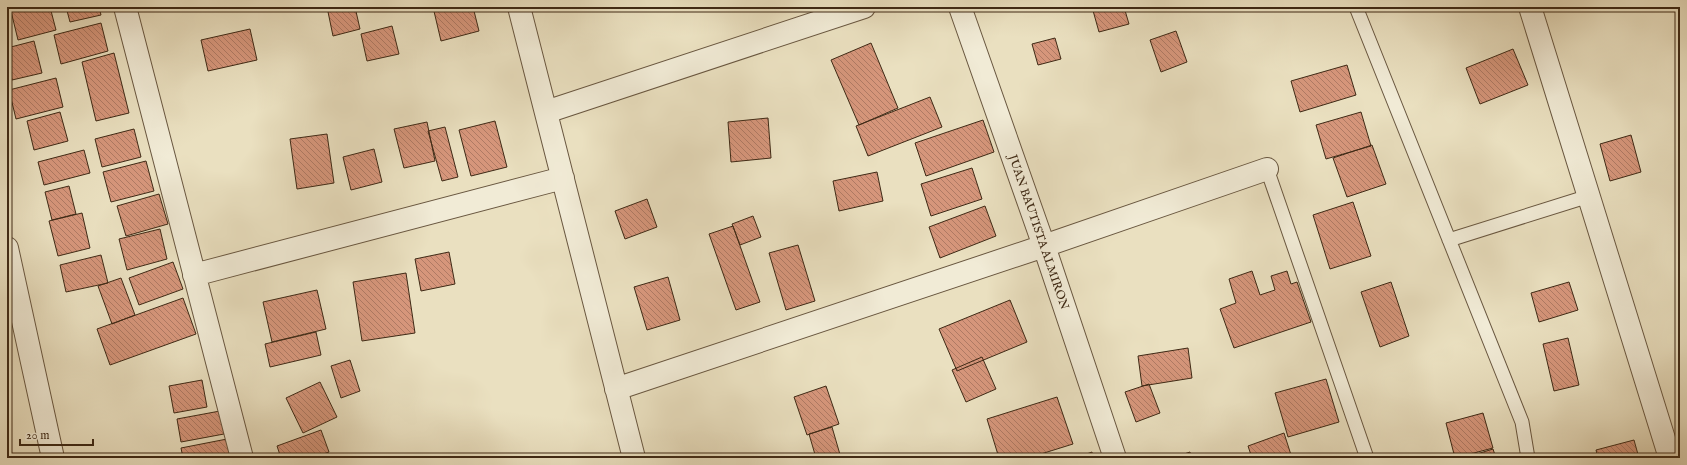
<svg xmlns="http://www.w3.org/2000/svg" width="1687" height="465" font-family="'IM FELL English',serif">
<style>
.building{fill:url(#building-back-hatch);stroke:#3e2915}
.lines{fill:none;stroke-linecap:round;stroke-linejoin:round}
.service-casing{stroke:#695740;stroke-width:15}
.minor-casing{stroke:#695740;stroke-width:24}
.service{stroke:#f1ebd6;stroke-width:13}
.minor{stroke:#f1ebd6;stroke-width:22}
.labels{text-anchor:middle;stroke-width:3.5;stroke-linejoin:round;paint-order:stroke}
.street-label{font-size:12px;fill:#3e2915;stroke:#f1ebd6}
</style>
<defs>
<pattern id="building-back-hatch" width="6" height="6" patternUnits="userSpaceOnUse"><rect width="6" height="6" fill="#d6967b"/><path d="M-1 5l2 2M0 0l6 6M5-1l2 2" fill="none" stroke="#af7a64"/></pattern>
</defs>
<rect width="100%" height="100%" fill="#eae0c0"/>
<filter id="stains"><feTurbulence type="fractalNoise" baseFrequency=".005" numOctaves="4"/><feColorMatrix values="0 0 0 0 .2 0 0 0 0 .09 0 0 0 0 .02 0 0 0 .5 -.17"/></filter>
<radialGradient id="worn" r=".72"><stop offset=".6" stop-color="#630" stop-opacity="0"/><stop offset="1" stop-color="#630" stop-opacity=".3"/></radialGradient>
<path class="building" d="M10,7h40l6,23 -38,10z
M66,7h33l2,8 -31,7z
M327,7h28l5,22 -27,7z
M433,7h40l6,24 -38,10z
M1092,7h32l5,17 -30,8z
M101,23l7,28 -47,13 -7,-29z
M392,26l7,28 -32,7 -6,-27z
M250,29l7,31 -49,11 -7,-31z
M1176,31l11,31 -26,10 -11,-32z
M1055,38l6,21 -23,6 -6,-21z
M34,41l8,32 -30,7 -5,-22v-10z
M871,43l27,65 -39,17 -28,-65z
M1513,49l15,36 -48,19 -14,-36z
M114,53l15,60 -33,8 -14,-59z
M1347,65l9,30 -56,17 -9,-31z
M56,78l7,29 -47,12 -7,-29z
M930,97l12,30 -74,29 -12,-30z
M60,112l8,29 -34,9 -7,-29z
M1361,112l10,34 -45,13 -10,-34z
M768,118l3,40 -40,4 -3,-40z
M983,120l11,32 -68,24 -11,-33z
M495,121l12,46 -36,9 -12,-46z
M427,122l8,39 -31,7 -10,-39z
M445,127l13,50 -16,4 -14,-50z
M134,129l7,28 -39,10 -7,-28z
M327,134l7,49 -37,6 -7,-50z
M1631,135l10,37 -31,9 -10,-37z
M1372,145l14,39 -39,13 -14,-39z
M374,149l8,33 -31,8 -8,-33z
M84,150l6,23 -46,12 -6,-23z
M146,161l8,30 -43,11 -8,-30z
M972,168l10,31 -51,17 -10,-32z
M877,172l6,29 -44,10 -6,-30z
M69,186l7,28 -24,6 -7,-28z
M159,194l9,30 -42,12 -9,-30z
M647,199l10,28 -32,12 -10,-28z
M1353,202l18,54 -41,13 -17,-54z
M985,206l11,30 -56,22 -11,-31z
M82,213l8,35 -32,8 -9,-35z
M753,216l8,21 -21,8 -8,-21z
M733,226l27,76 -24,8 -27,-76z
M160,229l7,30 -40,11 -8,-31z
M798,245l17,56 -29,9 -17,-57z
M449,252l6,32 -34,7 -6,-32z
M101,255l7,28 -42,9 -6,-27z
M173,262l10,27 -44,16 -10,-27z
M1252,271l8,24 15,-5 -4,-14 16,-5 4,13 6,-2 14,40 -77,26 -14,-39 16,-6 -7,-24z
M406,273l9,60 -53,8 -9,-59z
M668,277l12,43 -33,10 -13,-43z
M121,278l14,37 -23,9 -14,-38z
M1391,282l18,54 -29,11 -19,-55z
M1569,282l9,28 -39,12 -8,-29z
M317,290l9,39 -54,13 -9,-40z
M183,298l13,36 -86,31 -13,-36z
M1010,300l17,42 -70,29 -18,-42z
M316,332l5,23 -51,12 -5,-23z
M1568,338l11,47 -25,6 -11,-47z
M1188,348l4,30 -50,8 -4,-30z
M982,357l14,32 -30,13 -14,-32z
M350,360l10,31 -19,7 -10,-32z
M1326,379l13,43 -51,15 -13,-44z
M202,380l5,27 -33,6 -5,-27z
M320,382l17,35 -34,16 -17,-35z
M1149,384l11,29 -24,9 -11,-30z
M826,386l13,38 -32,11 -13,-38z
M1057,397l16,47 -45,14h-29l-12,-39z
M220,411l4,23 -43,8 -4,-23z
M1483,413l10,35 -38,10 -9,-35z
M832,427l9,31h-25l-7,-24z
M321,430l8,22 -17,6h-31l-4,-12z
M1284,433l8,25h-40l-4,-12z
M227,439l4,19h-48l-2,-10z
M1634,440l5,18h-41l-2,-8z
M1493,449l3,9h-32z
M1092,452l1,6h-17z
M1190,452l1,6h-19z"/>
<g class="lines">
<defs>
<path id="service" d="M1356,7l166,415 6,36
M1267,169l100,289
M1449,240l140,-44"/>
<path id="minor" d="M125,7l117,451
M519,7l115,451
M960,7l84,239 71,212
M1530,7l140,451
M546,112l318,-105
M7,248l46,210
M194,275l369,-97
M616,389l428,-143 223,-77"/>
</defs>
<use href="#service" class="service-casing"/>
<use href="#minor" class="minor-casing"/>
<use href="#service" class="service"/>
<use href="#minor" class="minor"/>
</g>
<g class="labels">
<g class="street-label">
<text transform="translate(1039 232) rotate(71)" y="4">JUAN BAUTISTA ALMIRON</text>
</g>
</g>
<rect width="1687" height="465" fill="none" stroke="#eae0c0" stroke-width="24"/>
<rect x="8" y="8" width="1671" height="449" fill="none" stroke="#3e2915" stroke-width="2"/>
<rect x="12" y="12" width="1663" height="441" fill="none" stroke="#3e2915"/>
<path d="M20 439v6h73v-6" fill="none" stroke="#3e2915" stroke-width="2"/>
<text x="26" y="439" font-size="12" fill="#3e2915" stroke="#f1ebd6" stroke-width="3" paint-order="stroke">20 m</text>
<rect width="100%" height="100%" filter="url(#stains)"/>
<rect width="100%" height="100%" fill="url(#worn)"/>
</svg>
